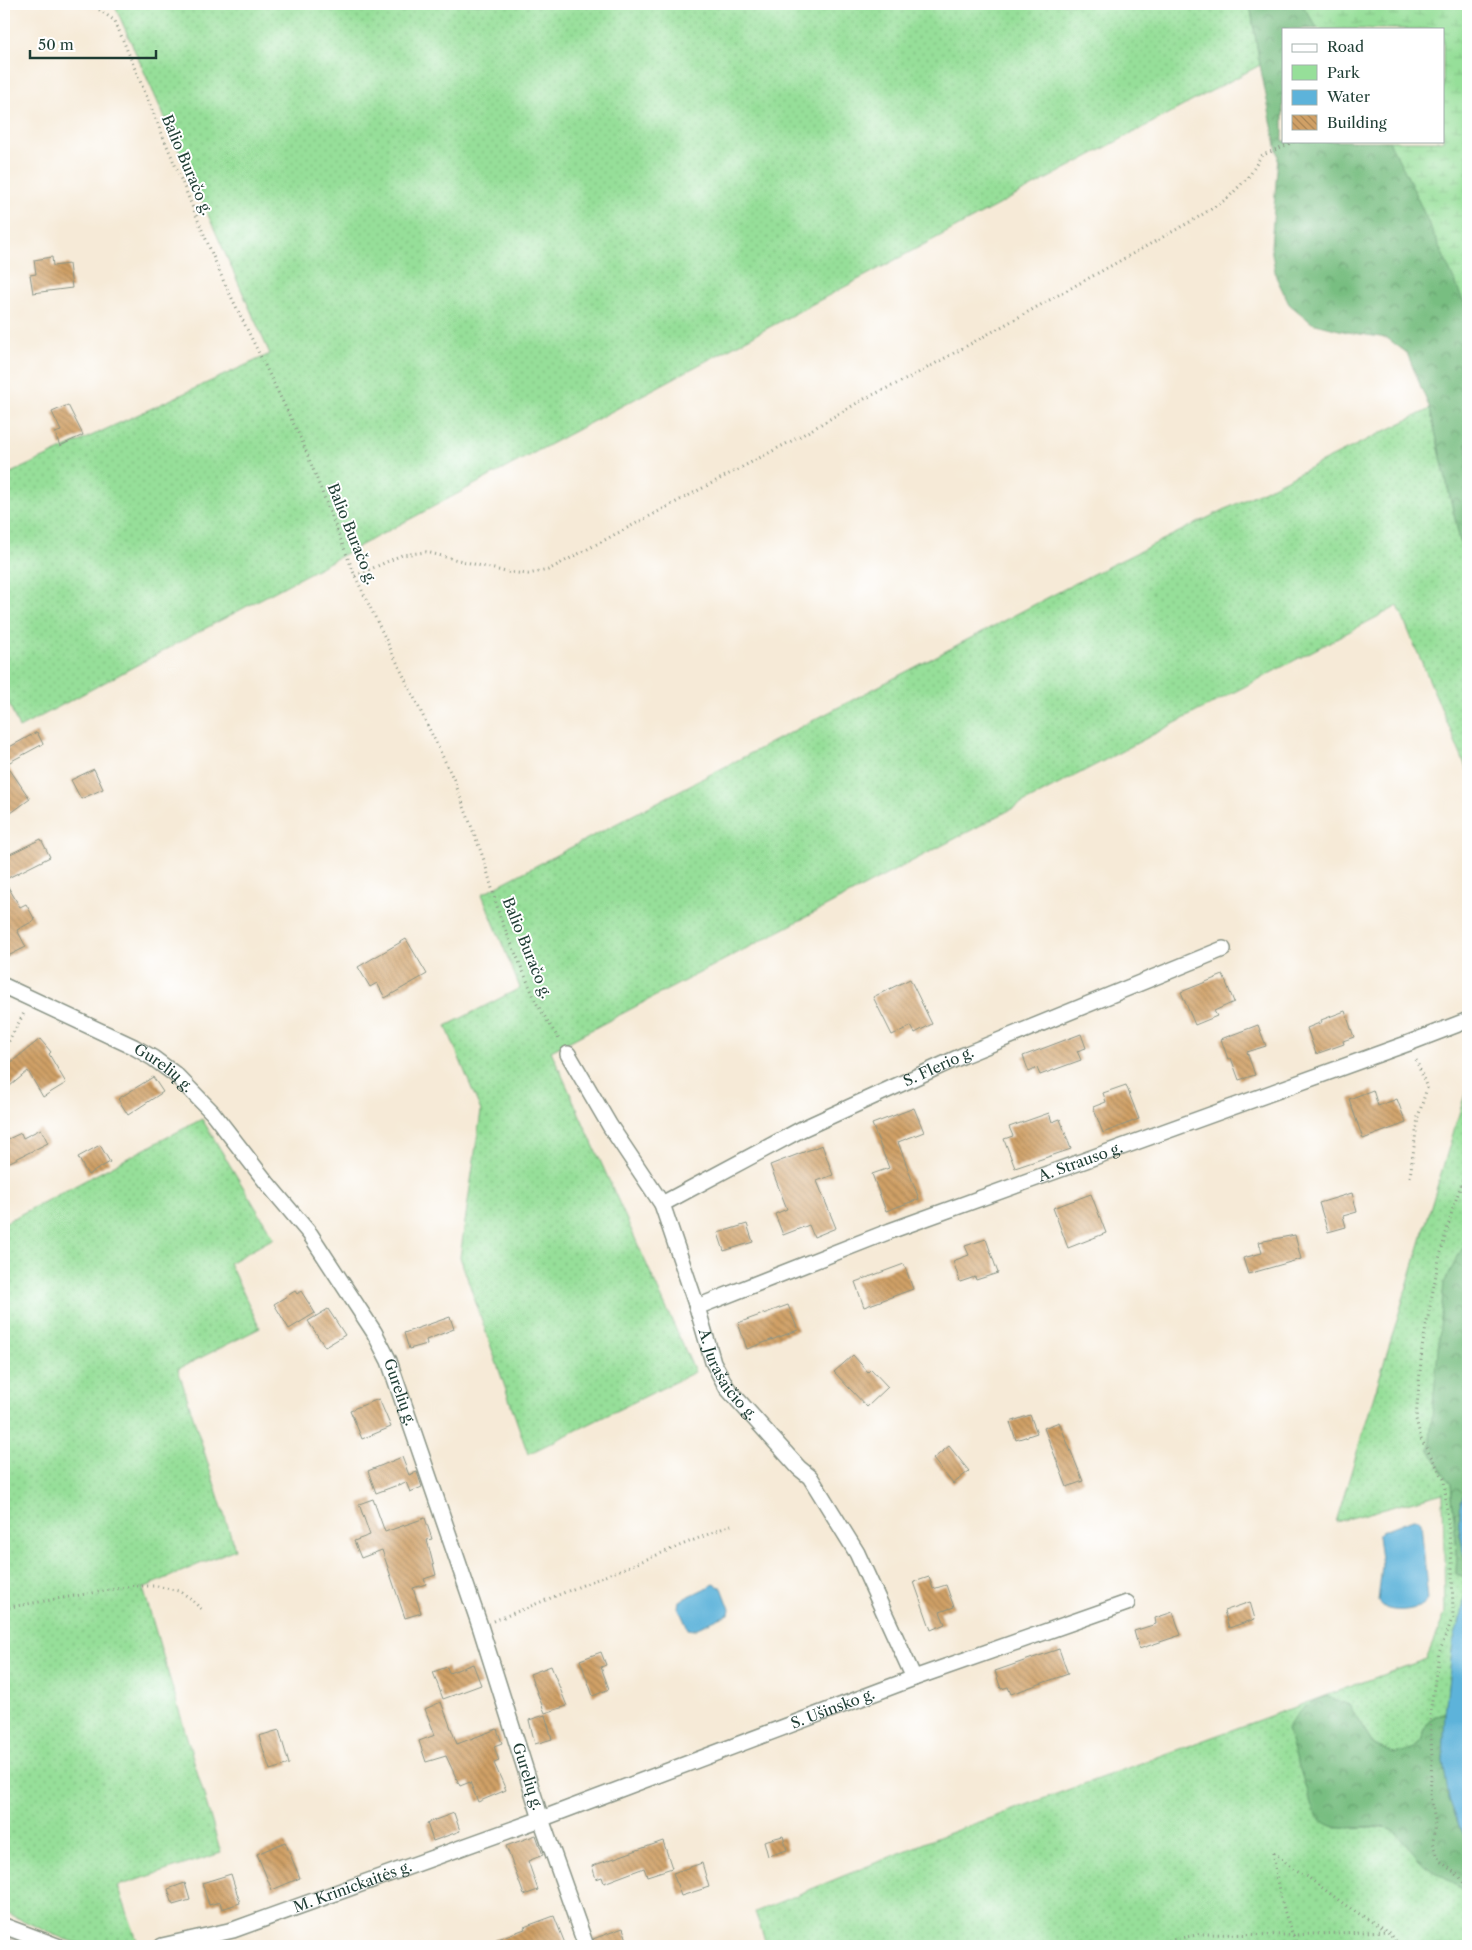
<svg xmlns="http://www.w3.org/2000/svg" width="1472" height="1950" font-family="'Libre Caslon Text',serif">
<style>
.industrial{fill:#c9c3b8}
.green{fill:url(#green-dots);stroke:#5a8e66}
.forest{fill:url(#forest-crowns);stroke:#4c7e5a}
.wetland{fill:url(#wetland-marsh);stroke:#5a8e66}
.water{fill:#5db3da;stroke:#3e7887}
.building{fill:url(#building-back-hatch)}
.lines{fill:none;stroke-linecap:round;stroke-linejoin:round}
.street-casing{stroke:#8a9486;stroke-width:18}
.path{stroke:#8a9486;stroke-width:3;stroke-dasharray:1 4;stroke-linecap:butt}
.street{stroke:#fff;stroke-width:15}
.labels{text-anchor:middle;stroke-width:4;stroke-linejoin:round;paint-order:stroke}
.street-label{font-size:15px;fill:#1f3d34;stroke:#fff}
</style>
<defs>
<pattern id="green-dots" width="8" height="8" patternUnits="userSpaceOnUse" patternTransform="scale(1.25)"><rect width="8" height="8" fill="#96df99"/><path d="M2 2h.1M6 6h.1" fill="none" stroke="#81c084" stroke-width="1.8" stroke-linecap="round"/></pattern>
<pattern id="forest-crowns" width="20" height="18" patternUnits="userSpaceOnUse" patternTransform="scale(1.25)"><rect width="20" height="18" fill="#78be81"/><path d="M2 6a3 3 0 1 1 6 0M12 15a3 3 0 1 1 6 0" fill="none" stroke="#629c6a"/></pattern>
<pattern id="wetland-marsh" width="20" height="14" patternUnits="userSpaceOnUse" patternTransform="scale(1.25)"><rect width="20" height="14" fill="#96df99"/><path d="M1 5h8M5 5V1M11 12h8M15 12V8" fill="none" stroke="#81c084"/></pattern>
<pattern id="building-back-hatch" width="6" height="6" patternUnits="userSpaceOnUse" patternTransform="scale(1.25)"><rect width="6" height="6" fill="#d0a066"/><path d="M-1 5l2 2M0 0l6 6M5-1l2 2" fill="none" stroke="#a88455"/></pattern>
</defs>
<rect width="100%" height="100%" fill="#fff"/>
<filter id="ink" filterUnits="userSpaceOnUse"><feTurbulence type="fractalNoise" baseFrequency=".02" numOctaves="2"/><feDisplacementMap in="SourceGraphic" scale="10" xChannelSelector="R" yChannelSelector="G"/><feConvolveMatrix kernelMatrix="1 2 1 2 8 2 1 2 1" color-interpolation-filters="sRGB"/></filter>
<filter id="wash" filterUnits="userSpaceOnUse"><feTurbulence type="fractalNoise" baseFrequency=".0096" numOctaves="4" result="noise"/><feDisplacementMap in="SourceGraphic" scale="20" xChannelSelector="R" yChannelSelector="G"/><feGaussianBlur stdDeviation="1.12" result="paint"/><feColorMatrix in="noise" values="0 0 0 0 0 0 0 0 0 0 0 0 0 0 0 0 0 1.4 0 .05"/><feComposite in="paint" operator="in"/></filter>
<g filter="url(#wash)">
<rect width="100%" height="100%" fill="#f6ead7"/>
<path class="industrial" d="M4,1932l36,14h-36z"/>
<path class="green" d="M114,4h1136l10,61 -1241,663 -15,-37v-215l266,-122z
M1430,409l38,167v196l-70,-166 -847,445 144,321 -167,82 -68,-197 21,-146 -35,-85 74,-38 -38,-94 609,-319z
M1468,1084v160l-6,5 -33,201 22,34 6,68 -1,22 12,4 -6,35 -9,29 -8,71 -10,2 -8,9 -6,17 -9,8 -17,5 -21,-9 -25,-40 -15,123 36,-1 19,2 10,5 21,27 48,32v53h-701l-12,-34 189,-77 482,-176 19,-45 -2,-121 -107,29z
M202,1119l72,119 -45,25 31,65 -82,41 57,180 -92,39 78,265 -103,33 21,60h-49l-26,-7 -60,-27v-689z"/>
<path class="forest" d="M1250,4h52l16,25h-35v112h106l18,34 61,136v265l-38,-167 -23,-56 -20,-15 -40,-6 -35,-9 -23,-19 -13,-27 -5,-30 7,-91 -18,-91z
M1468,1244v212l-3,33 -6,20v17l9,52 -12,-4 1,-22 -6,-68 -22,-34 15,-167 18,-34z
M1326,1696l23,9 25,40 21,9 17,-5 9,-8 6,-17 8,-9 10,-2 -2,48 6,38 19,50v44c-15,-11 -35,-20 -49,-32 -10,-10 -14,-25 -28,-31 -31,-12 -53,13 -78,-19l-26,-82c11,-19 19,-25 39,-33z"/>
<path class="wetland" d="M1302,4h166v307l-61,-136 -18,-34h54v-112h-125z"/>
<path class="water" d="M1468,1456v120l-9,-50v-17l6,-20z
M1413,1519h6l2,3 7,78c-6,11 -44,16 -50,1l4,-36 -4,-29 4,-5z
M1468,1578v271l-19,-50 -6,-38 2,-48 8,-71 9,-29z
M714,1584l8,4 8,21 -1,5 -36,16 -5,-1 -10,-22 1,-6z"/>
<g id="blocks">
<path class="building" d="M52,257l1,9 16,-2 3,24 -39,5 -3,-18 6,-1 -2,-14z
M68,405l15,30 -23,11 -5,-13 6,-2 -9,-19z
M37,732l6,12 -37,20 24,35 -19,14 -7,-10v-53z
M94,769l9,20 -22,10 -10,-19z
M41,839l9,18 -46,23v-23z
M4,880l16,27 6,-3 9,16 -18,10 9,17 -22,11z
M406,939l21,35 -42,24 -8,-15 -7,4 -12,-20z
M1223,975l11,27 -20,9 3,5 -22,9 -14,-33z
M910,979l22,45 -17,9 -4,-7 -19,9 -19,-38z
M1345,1011l9,26 -11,4 1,3 -28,10 -9,-26 15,-6 -1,-2z
M1258,1025l8,21 -19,6 8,23 -16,5 -8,-22 -3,1 -7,-20z
M1081,1034l5,14 -9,3 4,9 -41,15 -3,-7 -8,4 -6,-16z
M40,1039l11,13 -2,2 17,29 -23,14 -15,-26 -24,20v-23z
M153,1077l10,15 -35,23 -10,-16z
M1126,1085l13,34 -36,14 -10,-26 13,-5 -3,-9z
M1373,1090l5,16 19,-7 9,24 -43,16 -14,-40z
M914,1108l10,24 -26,10 21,57 -33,12 -14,-37 17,-6 -17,-44z
M1049,1113l3,9 8,-3 11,30 -56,19 -11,-29 9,-3 -4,-9z
M41,1129l7,14 -44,22v-24l17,-8 2,5z
M100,1145l10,17 -22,13 -10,-18z
M822,1145l11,30 -16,6 19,47 -22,9 -5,-12 -26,10 -8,-21 12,-5 -17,-44z
M1352,1193l5,19 -14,4 3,11 -18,5 -9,-29z
M1091,1194l15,39 -38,15 -15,-40z
M747,1224l6,18 -29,9 -6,-18z
M1295,1235l6,24 -53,15 -5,-16 19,-5 -3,-11z
M986,1239l12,34 -22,7 -1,-3 -15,5 -7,-21 16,-6 -4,-9z
M904,1264l9,25 -49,18 -9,-25z
M295,1291l2,3 4,-3 14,22 -26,16 -15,-25z
M788,1305l10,25 -51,19 -9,-26z
M328,1309l17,26 -20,12 -17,-26z
M450,1317l4,12 -28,11 1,4 -18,5 -5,-16z
M853,1355l15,17 3,-3 17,18 -21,20 -33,-35z
M379,1399l12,28 -29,12 -12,-29z
M1030,1415l7,18 -21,7 -6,-18z
M1059,1422l24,59 -16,6 -23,-59z
M949,1446l20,25 -16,13 -20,-25z
M402,1457l7,18 8,-3 5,15 -12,5 -4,-10 -30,11 -8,-22z
M373,1499l12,33 40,-14 7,21 -5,1 9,35 -12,4 2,5 -13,4 8,25 -16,5 -23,-68 -21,8 -7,-17 16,-6 -11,-31z
M929,1577l4,12 13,-4 8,22 -14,5 5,12 -14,6 -17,-48z
M1250,1602l5,17 -26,9 -5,-17z
M1173,1612l8,23 -42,14 -5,-18 22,-7 -1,-6z
M1059,1649l9,25 -57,20 -3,-7 -7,2 -6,-18z
M601,1652l5,13 -5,2 8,22 -16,7 -13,-36z
M473,1664l8,21 -38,14 -10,-27 14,-5 2,6z
M551,1666l16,40 -22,7 -15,-39z
M441,1702l16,42 40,-15 5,14 -8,3 5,15 -5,2 12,27 -28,12 -8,-20 -10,4 -14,-30 -20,6 -7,-21 16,-6 -10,-26z
M545,1715l7,24 -17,5 -6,-24z
M279,1730l10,34 -19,6 -11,-34z
M454,1813l6,18 -27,10 -6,-18z
M536,1835l7,20 -15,6 10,29 -14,5 -18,-49z
M783,1836l4,14 -19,6 -4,-15z
M663,1841l9,27 -25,8 -3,-8 -40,15 -2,-6 -6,2 -4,-13z
M285,1842l15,36 -28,12 -15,-36z
M702,1863l7,24 -28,9 -8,-23z
M231,1874l9,29 -18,6 -2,-7 -11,3 -7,-22z
M185,1883l5,17 -17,5 -5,-16z
M554,1916l12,30h-83v-2l42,-15 -1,-2z
M623,1928l6,18h-34l-2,-7z"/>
</g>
</g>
<g filter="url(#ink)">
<use href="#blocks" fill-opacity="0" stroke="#8a9486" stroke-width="1"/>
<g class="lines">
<defs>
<g id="street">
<path id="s1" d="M4,986l130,61 19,11 23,17 36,37 55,71 43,51 64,98 15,29 91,265 61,193 45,127"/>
<path id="s2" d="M568,1054l42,72 52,78 35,103 16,55 14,26 72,80 11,9 47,76 57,125"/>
<path id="s3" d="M662,1204l140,-75 162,-74 259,-106"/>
<path id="s4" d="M697,1307l193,-76 519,-188 57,-22"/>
<path d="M4,1926l53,20"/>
<path id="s5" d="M162,1946l71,-16 308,-111 373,-141 213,-75"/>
</g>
</defs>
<use href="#street" class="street-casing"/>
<path class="path" d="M91,4l24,17 108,259 79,161 53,135 99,204 30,80 16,57 37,87 23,37
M355,576l47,-21 24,-3 80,20 22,2 20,-4 249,-132 69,-40 43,-20 288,-160 31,-20 22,-23 11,-19 34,-15
M4,1050l21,-39
M1468,1166l-15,42 -14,51 -17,89 -6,71 5,20 23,40 8,84 1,54 -14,36 -9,60 2,47 -2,36 5,24 -2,22 6,18 21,17 8,13
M1410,1177l8,-60 9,-29 -12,-31
M4,1608l129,-22h24l22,5 11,7 12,12
M494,1621l237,-96
M1274,1852l21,19 14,7 39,29 39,24 12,15
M1274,1853c1,29 11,67 24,93
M1139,1946l63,-12 90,1 95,-4"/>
<use href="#street" class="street"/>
</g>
</g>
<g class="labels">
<g class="street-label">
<text transform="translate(187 165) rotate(67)" y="5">Balio Buračo g.</text>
<text transform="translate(352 534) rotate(68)" y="5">Balio Buračo g.</text>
<text transform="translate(527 948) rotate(68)" y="5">Balio Buračo g.</text>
<text dy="5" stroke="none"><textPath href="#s3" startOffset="309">S. Flerio g.</textPath></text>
<text dy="5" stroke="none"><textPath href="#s1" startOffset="180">Gurelių g.</textPath></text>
<text dy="5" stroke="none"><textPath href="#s4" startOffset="410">A. Strauso g.</textPath></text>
<text dy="5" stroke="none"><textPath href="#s2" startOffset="361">A. Jurašaičio g.</textPath></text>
<text dy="5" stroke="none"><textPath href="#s1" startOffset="585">Gurelių g.</textPath></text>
<text dy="5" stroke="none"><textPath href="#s5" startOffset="712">S. Ušinsko g.</textPath></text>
<text dy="5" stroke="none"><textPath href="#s1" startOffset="990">Gurelių g.</textPath></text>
<text dy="5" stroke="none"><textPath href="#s5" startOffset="200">M. Krinickaitės g.</textPath></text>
</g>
</g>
<rect width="1472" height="1950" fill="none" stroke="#fff" stroke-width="20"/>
<rect x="1282" y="28" width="162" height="115" fill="#ffffff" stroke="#a5b1ae"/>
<rect x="1292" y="44" width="25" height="8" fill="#ffffff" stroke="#a5b1ae"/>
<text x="1327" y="52" font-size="15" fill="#1f3d34">Road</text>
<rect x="1292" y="65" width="25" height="15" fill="#96df99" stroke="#a5b1ae"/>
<text x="1327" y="78" font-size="15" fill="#1f3d34">Park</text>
<rect x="1292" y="90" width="25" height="15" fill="#5db3da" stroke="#a5b1ae"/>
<text x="1327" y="102" font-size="15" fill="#1f3d34">Water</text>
<rect x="1292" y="115" width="25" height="15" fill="url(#building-back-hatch)" stroke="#a5b1ae"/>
<text x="1327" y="128" font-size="15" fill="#1f3d34">Building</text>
<path d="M30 50v8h126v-8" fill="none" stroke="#1f3d34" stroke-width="2.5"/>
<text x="38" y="50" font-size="15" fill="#1f3d34" stroke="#ffffff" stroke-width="4" paint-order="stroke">50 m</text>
</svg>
